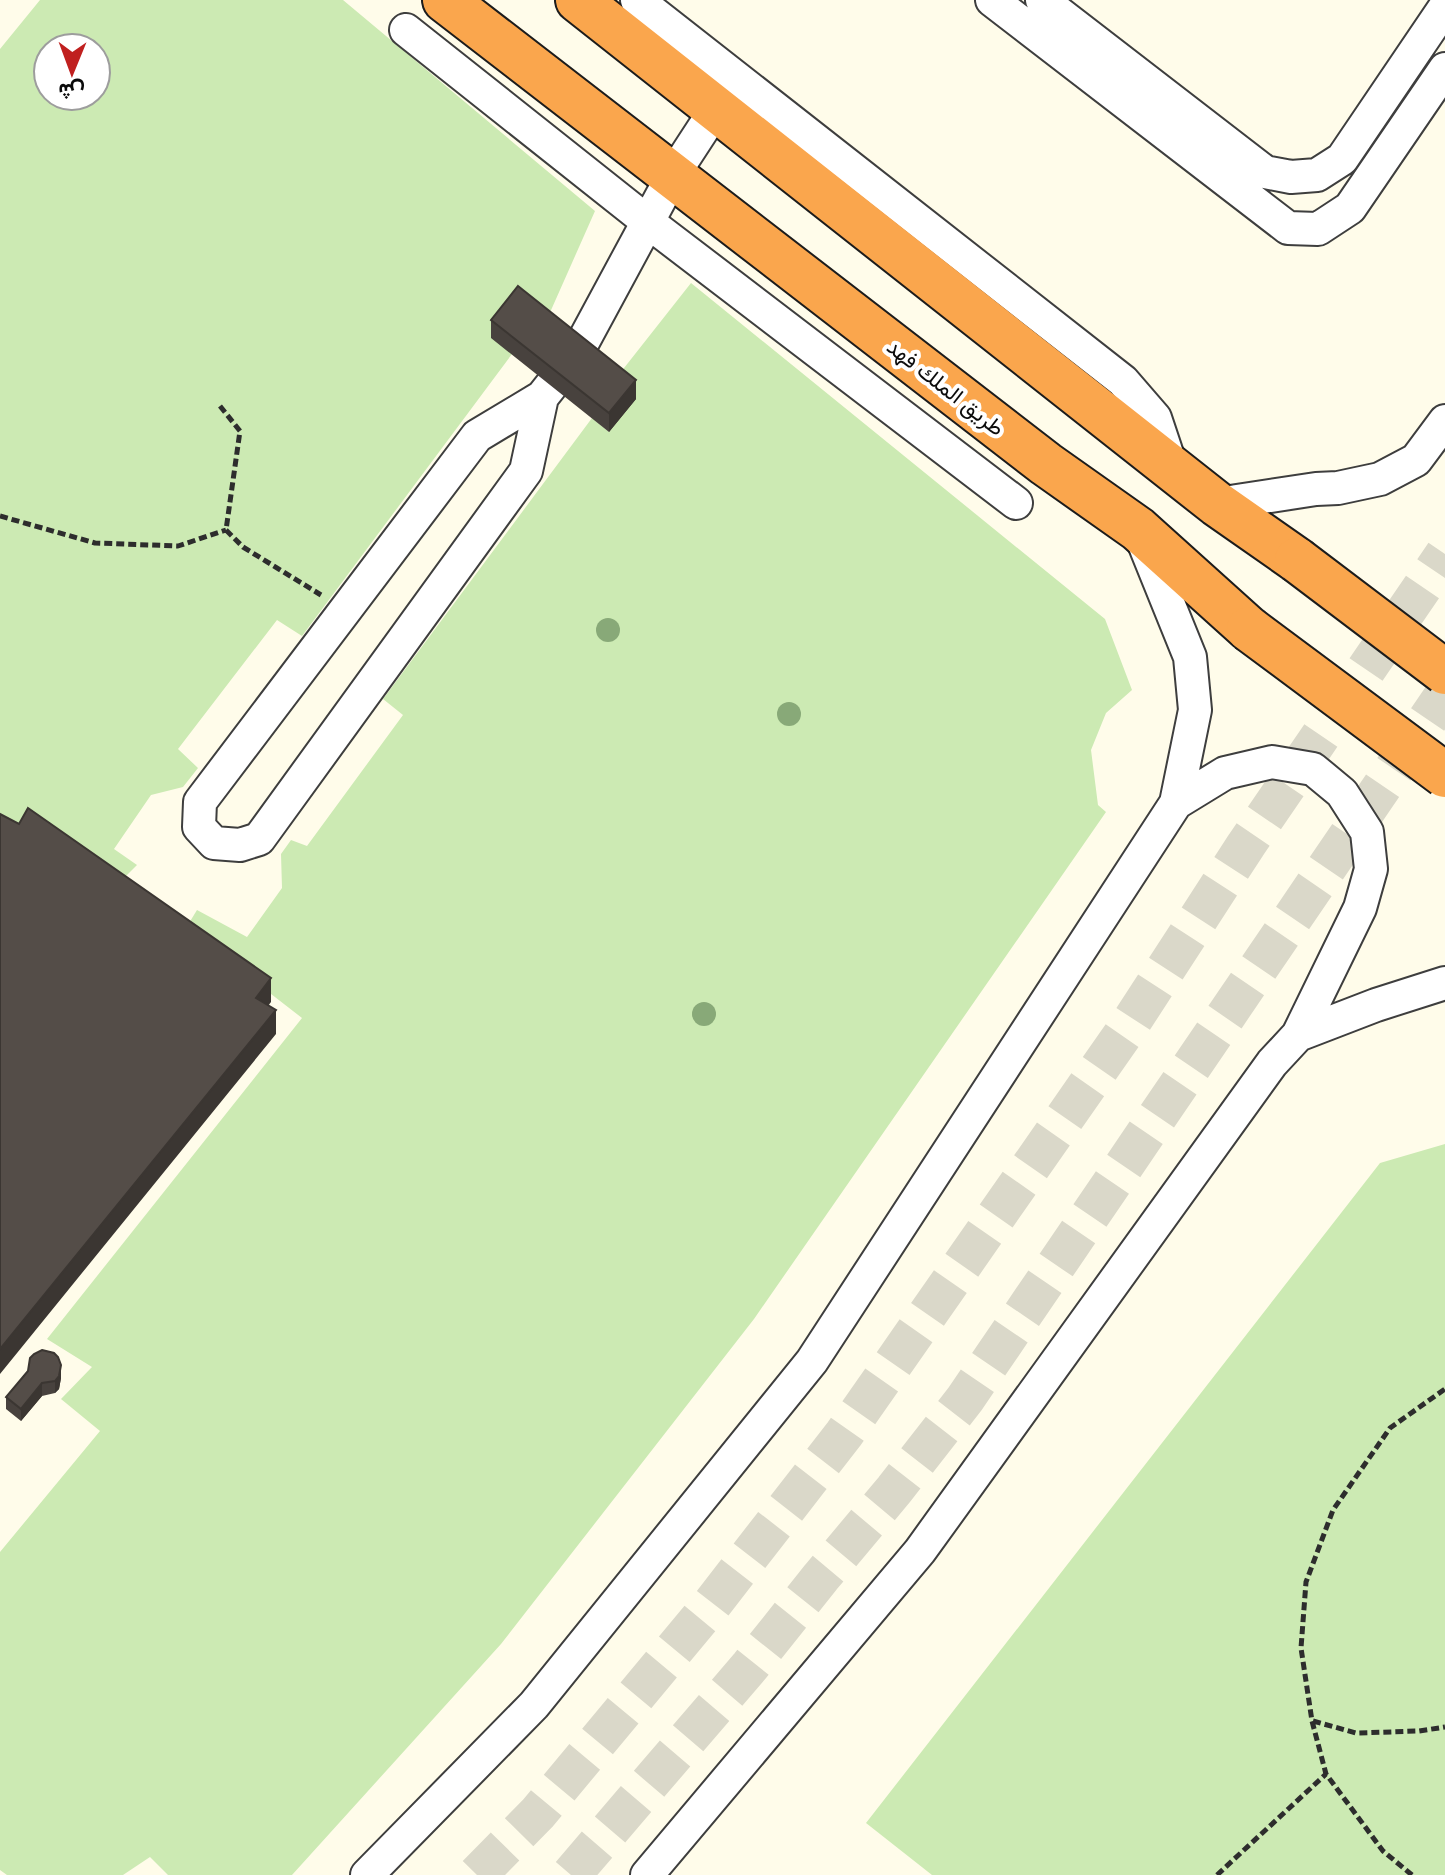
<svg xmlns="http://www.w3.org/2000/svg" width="1445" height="1875" font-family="Lora,Vazirmatn,serif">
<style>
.green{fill:#cceab3;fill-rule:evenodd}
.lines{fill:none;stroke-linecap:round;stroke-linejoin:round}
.major-tunnel{stroke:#dad8c9;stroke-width:40;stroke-dasharray:40 20;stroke-linecap:butt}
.minor-casing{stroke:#3e3e3e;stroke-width:36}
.highway-casing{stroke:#1c1c1c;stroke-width:48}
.path{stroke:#2d2d2d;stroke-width:5;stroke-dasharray:8 4;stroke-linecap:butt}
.minor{stroke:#fff;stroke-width:32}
.highway{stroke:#faa64d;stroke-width:44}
.highway-bridge-casing{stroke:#1c1c1c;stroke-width:48;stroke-linecap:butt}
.highway-bridge{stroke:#faa64d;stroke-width:44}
.tree{fill:#88a978}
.wall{fill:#48423e}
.shaded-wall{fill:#3b3632}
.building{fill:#544d48;stroke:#3b3632;stroke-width:2}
.labels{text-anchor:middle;stroke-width:8;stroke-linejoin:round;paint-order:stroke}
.street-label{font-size:22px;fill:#0b0b0b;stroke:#fff}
</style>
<rect width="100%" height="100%" fill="#fffcea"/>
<path class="green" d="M40,0h303l252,211 -51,115 -32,28 -210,282 -25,-16 -99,129 20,19 -15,19 -32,8 -37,54 23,16 -19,19 -103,-50 -15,-10v-775zM48,48h48v48h-48z
M691,283l414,336 27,71 -26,23 -15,37 7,55 8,7 -352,507 -253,325 -209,231h-124l-18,-18 -27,18h-116l-7,-5v-318l100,-121 -39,-32 31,-32 -45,-28 255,-321 -116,-90 11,-18 50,27 35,-49 -1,-34 10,-14 16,6 96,-131 -20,-16 209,-281 17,14 4,-50z
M1445,1144v731h-513l-66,-52 514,-660z"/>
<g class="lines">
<path class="major-tunnel" d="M477,1875l61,-62 174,-209 132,-170 282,-404 120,-185 199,-291
M571,1875l179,-209 71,-89 73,-87 71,-91 480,-705"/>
<defs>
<path id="minor" d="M637,0l486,381 32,37 17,51
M992,0l296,228 30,1 32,-21 95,-139
M1042,0l223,172 26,5 26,-2 25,-16 103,-152
M406,30l242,192 368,281
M542,397l-16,74 -267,368 -19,6 -26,-2 -15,-16 1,-25 277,-366 65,-39 35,-44 96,-178 43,-66
M1217,504l99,-15 22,-1 42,-9 36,-19 29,-39
M1176,803l49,-30 47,-11 41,7 29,24 25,39 4,37 -11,39 -62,127
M367,1875l167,-170 278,-344 364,-558 19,-93 -5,-53 -49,-121
M647,1875l273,-324 352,-488 26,-28 78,-30 69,-22"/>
<path id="highway" d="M445,0l601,464 92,65 111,100
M578,0l639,504 80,56"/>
</defs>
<use href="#minor" class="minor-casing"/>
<use href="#highway" class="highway-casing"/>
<path class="path" d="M220,406l20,25 -14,99 17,17 78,48
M0,516l95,27 83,3 48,-16
M1313,1721l43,12 63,-2 26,-4
M1217,1875l109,-101
M1412,1875l-29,-24 -57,-77 -14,-53 -11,-73 5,-66 27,-72 57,-82 55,-39"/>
<use href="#minor" class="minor"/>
<use href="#highway" class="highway"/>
<defs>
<path id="highway-bridge" d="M1297,560l148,112
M1249,629l196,146"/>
</defs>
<use href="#highway-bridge" class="highway-bridge-casing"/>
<use href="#highway-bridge" class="highway-bridge"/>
</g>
<g class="tree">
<circle cx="608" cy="630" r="12"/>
<circle cx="789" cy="714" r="12"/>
<circle cx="704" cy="1014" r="12"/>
</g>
<path class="wall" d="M491,320l145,79 -27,33 -118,-94z
M28,1371l33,7 -2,11 -4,4 -13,3 -21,25 -15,-12v-12z"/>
<path class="shaded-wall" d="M636,380v19l-27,33v-19z
M271,978v24l-15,20v-24z
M276,1010v24l-276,340v-25z
M61,1365v13l-2,11 -4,4v-12z
M42,1383v13l-21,25v-12z"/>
<path class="building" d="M518,286l118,94 -27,33 -118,-93z
M28,808l243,170 -15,20 20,12 -276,339v-535l19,10z
M42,1350l12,3 4,4 3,8 -2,11 -4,5 -13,2 -21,26 -15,-12 22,-26 2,-13 4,-4z"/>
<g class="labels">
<g class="street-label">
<text transform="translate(946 387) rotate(38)" y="8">طريق الملك فهد</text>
</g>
</g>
<g transform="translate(72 72) rotate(181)"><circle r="38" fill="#ffffff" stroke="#9d9d9d" stroke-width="2"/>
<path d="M0-6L14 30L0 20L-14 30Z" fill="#c0201f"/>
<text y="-12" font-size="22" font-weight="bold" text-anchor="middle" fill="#0b0b0b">ش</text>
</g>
</svg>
